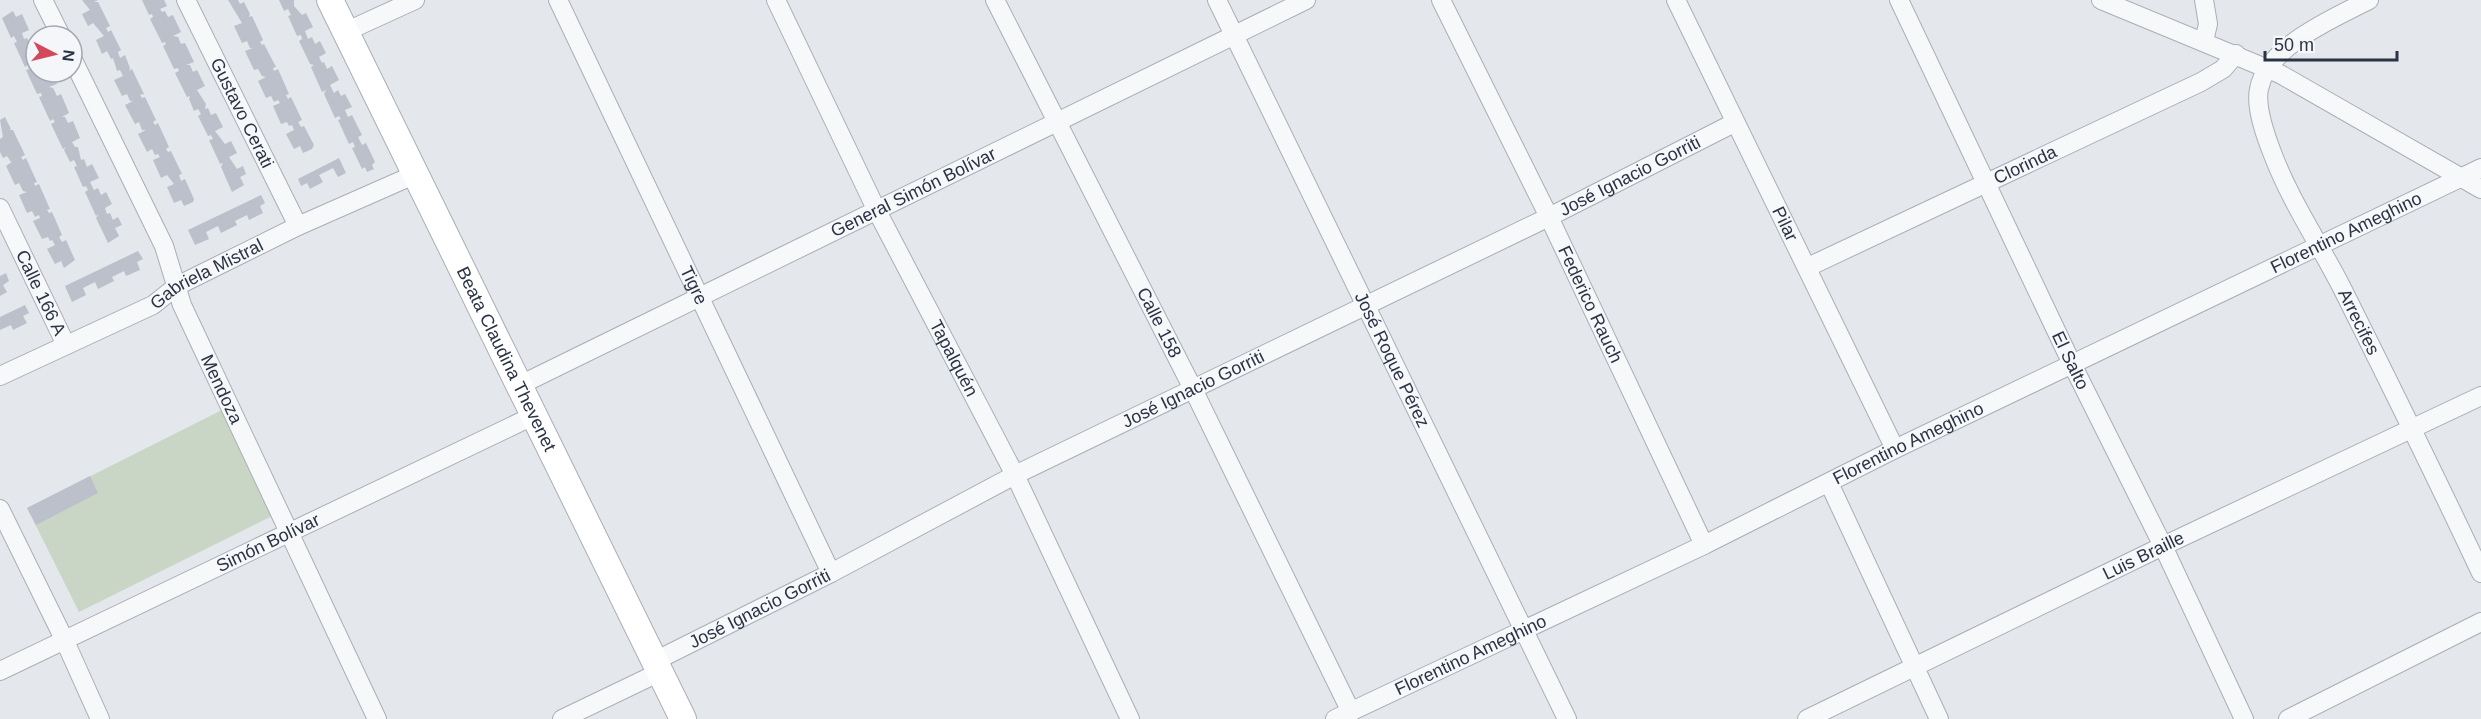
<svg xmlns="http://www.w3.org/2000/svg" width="2481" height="719" font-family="Arial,sans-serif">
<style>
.green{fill:#c9d6c5}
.building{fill:#bbc0ca}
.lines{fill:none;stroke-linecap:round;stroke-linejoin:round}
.minor-casing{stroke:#a9aeb7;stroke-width:20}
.secondary-casing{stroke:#a9aeb7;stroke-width:28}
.minor{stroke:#f7f8fa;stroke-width:18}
.secondary{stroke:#fff;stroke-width:26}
.labels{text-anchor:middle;stroke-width:4.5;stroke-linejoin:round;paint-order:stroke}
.street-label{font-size:18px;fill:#2b3445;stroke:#f4f6f9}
</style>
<rect width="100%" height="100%" fill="#e4e7ec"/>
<path class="green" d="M222,410l52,105 -195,97 -52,-104z"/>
<path class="building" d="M82,0h16l-4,2h4l12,24 -4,2 2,4 3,-2 10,20 -3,2 2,6 5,-3 5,13 -1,3 3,-2 12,25 -4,1 2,3 3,-1 11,23 -3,2 2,3 3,-2 11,24 -3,2 2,3 3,-1 11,23 -3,1 2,6 4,-2 9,20 -1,3 -9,4 -3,-6 -7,3 -7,-16 7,-3 -7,-9 -6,3 -8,-18 7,-3 -2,-3 -3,1 -3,-6 -5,3 -9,-18 8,-4h-4l-3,-8 -4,2 -10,-19 8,-4h-3l-3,-7 -5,2 -8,-16 9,-4 -3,-6 -3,1 -4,-13 -2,1 -4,-8 -5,3 -6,-14 8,-4 -11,-13 -5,3 -6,-12 8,-4z
M142,0h22l3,6 -7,3 2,3 3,-1 3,6 5,-2 8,17 -8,4 5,1 3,7 4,-1 9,19 -8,3h4l3,7 4,-2 8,16 -8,4 9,14 -1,5 3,-1 3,7 5,-2 7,14 -8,4 10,13 6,-3 6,12 -8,4 8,12 6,-3 3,8 -6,3 4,8 -12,7 -11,-25 2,-4 -3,1 -11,-24 4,-1 -2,-4 -3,1 -10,-20 3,-2 -3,-5 -4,2 -5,-12 1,-3 -3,1 -12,-24 4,-2 -1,-3 -4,1 -11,-23 3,-2 -1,-2 -3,1 -12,-24 3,-2 -1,-3 -3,1z
M228,0h10l2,4 4,-2 6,12 -1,3 3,-1 11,24 -3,2 2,3 2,-1 12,23 -3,1 1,3 4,-2 11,25 -3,1 2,4 3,-2 11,23 -4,2 3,5 3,-1 10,19 -2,4 -9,4 -3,-7 -6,3 -8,-15 8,-4 -2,-5 -3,1 -2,-4 -6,2 -8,-18 7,-3 -2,-3 -4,2 -3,-6 -5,2 -8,-17 8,-4 -4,-1 -4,-7 -4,1 -9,-19 8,-3h-3l-3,-7 -5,2 -8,-17 8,-3z
M279,0h15v6l8,9 4,-2 7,14 -8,4 3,8 4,-2 3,7 5,-3 6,12 -7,4 3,6 2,-1 3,7 5,-3 7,14 -9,5 4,8 4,-3 3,6 4,-2 7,13 -7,3 3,7 4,-2 10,20 -4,2 4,8 4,-2 9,19 -3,3 2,4 -7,3 -2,-5 -3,2 -10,-21 3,-1 -2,-5 -4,2 -11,-24 3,-1 -2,-3 -4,2 -11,-24 2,-4 -4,2 -11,-25 3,-2 -4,-1 -11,-23 3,-2 -1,-4 -4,1 -9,-20 3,-1 -3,-6 -4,2z
M13,11l3,6 6,-3 7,16 -7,3 2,6 3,-1 2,4 6,-2 1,3v29h16l5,12 -8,3 4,1 4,8 4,-2 8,19 -7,4h3l3,6 5,-2 7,17 -8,4 3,5h3l3,13 3,-1 3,8 5,-3 7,14 -9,4 4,8 4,-2 3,7 5,-3 6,12 -7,4 2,6 3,-1 3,7 5,-3 4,8 -7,3 4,8 -11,7 -12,-25 3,-4 -3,2 -11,-24 3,-2 -2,-4 -3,1 -9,-20 3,-1 -3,-6 -4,2 -6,-12 2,-3 -3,2 -12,-25 4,-2 -2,-3 -3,2 -11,-24 3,-1 -1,-3 -4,1 -11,-24 3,-1 -1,-4 -3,2 -11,-24 3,-1 -3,-6 -3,2 -9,-20z
M5,117l6,12 -2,1h4l12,25 -4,2 2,3 3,-2 11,24 -3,1 1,3 4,-2 11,25 -3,1 2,3 3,-1 10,23 -3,2 3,5 4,-2 9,20 -11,8 -3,-7 -6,3 -8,-15 8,-4 -3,-5 -2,1 -2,-4 -6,2 -9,-18 7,-3 -1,-3 -4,2 -3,-6 -5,2 -8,-18 8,-3 -4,-1 -4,-8 -4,2 -9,-19 7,-5 -2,1 -4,-6 -4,2 -3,-6v-13l3,-2 -3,-17z
M339,158l7,15 -8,4 -5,-9 -14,7 4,7 -13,7 -3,-6 -6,3 -3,-7z
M261,195l4,8 -5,3 3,7 -14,7 -2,-5 -12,6 2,4 -16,8 -3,-7 -12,6 3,7 -14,6 -7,-15z
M138,251l5,8 -6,3 3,8 -14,6 -2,-5 -12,6 2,4 -16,8 -3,-7 -12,6 3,7 -14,7 -7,-16z
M6,273l3,8 -6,4 4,7 -7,4v-20z
M25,305l4,8 -6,3 4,7 -14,7 -2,-5 -11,5v-13z
M90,476l8,17 -62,32 -9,-17z"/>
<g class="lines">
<defs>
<g id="minor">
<path d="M43,0l18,36"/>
<path id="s1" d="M186,0l112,226"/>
<path id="s2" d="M558,0l273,573"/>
<path id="s3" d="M776,0l101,211 138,264 115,244"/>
<path id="s4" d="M995,0l197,387 159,325"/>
<path id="s5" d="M1217,0l350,719"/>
<path id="s6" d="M1441,0l108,217 155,328"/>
<path id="s7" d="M1676,0l219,449"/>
<path id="s8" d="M1899,0l173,364 91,182 81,173"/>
<path d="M2101,0l179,74 201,115"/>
<path id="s9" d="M2369,0c-35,18 -102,46 -110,89 -4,19 7,48 14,66 18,47 46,88 69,133 47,94 94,189 139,285"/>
<path d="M345,32l70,-32"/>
<path d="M2204,41l4,-17 -4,-24"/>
<path id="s10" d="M72,58l92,188 18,59 195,414"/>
<path id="s11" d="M0,208l66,137"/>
<path id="s12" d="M1808,267l393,-185 22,-13 13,-15"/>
<path id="s13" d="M0,376l153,-71 24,-19 121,-60 118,-52"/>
<path id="s14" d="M520,385l786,-385"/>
<path d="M1829,483l110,236"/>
<path d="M0,509l64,130 36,80"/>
<path id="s15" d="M655,661l176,-88 184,-98 534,-258 185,-94"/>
<path id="s16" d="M0,671l535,-256"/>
<path d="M562,719l98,-47"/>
<path id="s17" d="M1335,719l369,-174 191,-96 586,-281"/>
<path id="s18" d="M1807,719l356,-173 318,-150"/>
<path d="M2288,719l193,-97"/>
</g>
<g id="secondary">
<path id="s19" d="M330,0l353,719"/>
</g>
</defs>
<use href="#minor" class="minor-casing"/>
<use href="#secondary" class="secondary-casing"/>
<use href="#minor" class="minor"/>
<use href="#secondary" class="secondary"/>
</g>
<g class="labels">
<g class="street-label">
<text dy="6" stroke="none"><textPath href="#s1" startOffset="126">Gustavo Cerati</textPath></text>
<text dy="6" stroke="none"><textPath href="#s12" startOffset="240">Clorinda</textPath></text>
<text dy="6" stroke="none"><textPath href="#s15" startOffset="1089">José Ignacio Gorriti</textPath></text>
<text dy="6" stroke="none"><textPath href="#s14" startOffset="438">General Simón Bolívar</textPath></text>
<text dy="6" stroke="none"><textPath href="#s7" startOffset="249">Pilar</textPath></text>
<text dy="6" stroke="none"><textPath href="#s17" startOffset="1122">Florentino Ameghino</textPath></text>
<text dy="6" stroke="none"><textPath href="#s13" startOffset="231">Gabriela Mistral</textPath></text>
<text dy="6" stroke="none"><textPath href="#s2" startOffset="316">Tigre</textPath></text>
<text dy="6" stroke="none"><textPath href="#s11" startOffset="94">Calle 166 A</textPath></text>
<text dy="6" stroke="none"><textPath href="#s6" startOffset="339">Federico Rauch</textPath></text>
<text dy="6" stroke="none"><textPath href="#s9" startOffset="402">Arrecifes</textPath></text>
<text dy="6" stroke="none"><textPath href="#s4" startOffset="362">Calle 158</textPath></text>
<text dy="6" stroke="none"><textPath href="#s19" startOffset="400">Beata Claudina Thevenet</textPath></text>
<text dy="6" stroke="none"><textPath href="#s3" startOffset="400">Tapalquén</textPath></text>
<text dy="6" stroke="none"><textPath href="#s5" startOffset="400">José Roque Pérez</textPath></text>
<text dy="6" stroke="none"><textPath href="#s8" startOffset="399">El Salto</textPath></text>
<text dy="6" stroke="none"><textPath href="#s15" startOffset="603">José Ignacio Gorriti</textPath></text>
<text dy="6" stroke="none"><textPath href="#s10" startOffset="364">Mendoza</textPath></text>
<text dy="6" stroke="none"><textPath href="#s17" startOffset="636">Florentino Ameghino</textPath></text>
<text dy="6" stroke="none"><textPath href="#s16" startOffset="297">Simón Bolívar</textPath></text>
<text dy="6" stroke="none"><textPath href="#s18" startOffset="374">Luis Braille</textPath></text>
<text dy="6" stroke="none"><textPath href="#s15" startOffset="117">José Ignacio Gorriti</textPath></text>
<text dy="6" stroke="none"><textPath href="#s17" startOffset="150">Florentino Ameghino</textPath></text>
</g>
</g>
<g transform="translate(54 54) rotate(97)"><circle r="28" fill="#f4f6f9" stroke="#a4a8b1" stroke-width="1.5"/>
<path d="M0-4.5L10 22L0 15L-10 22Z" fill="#d1495b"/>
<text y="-9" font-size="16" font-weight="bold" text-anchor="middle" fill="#2b3445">N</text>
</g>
<path d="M2265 51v9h132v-9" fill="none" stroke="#2b3445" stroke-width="3"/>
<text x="2274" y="51" font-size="18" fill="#2b3445" stroke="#f4f6f9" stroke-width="4.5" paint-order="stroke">50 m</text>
</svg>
